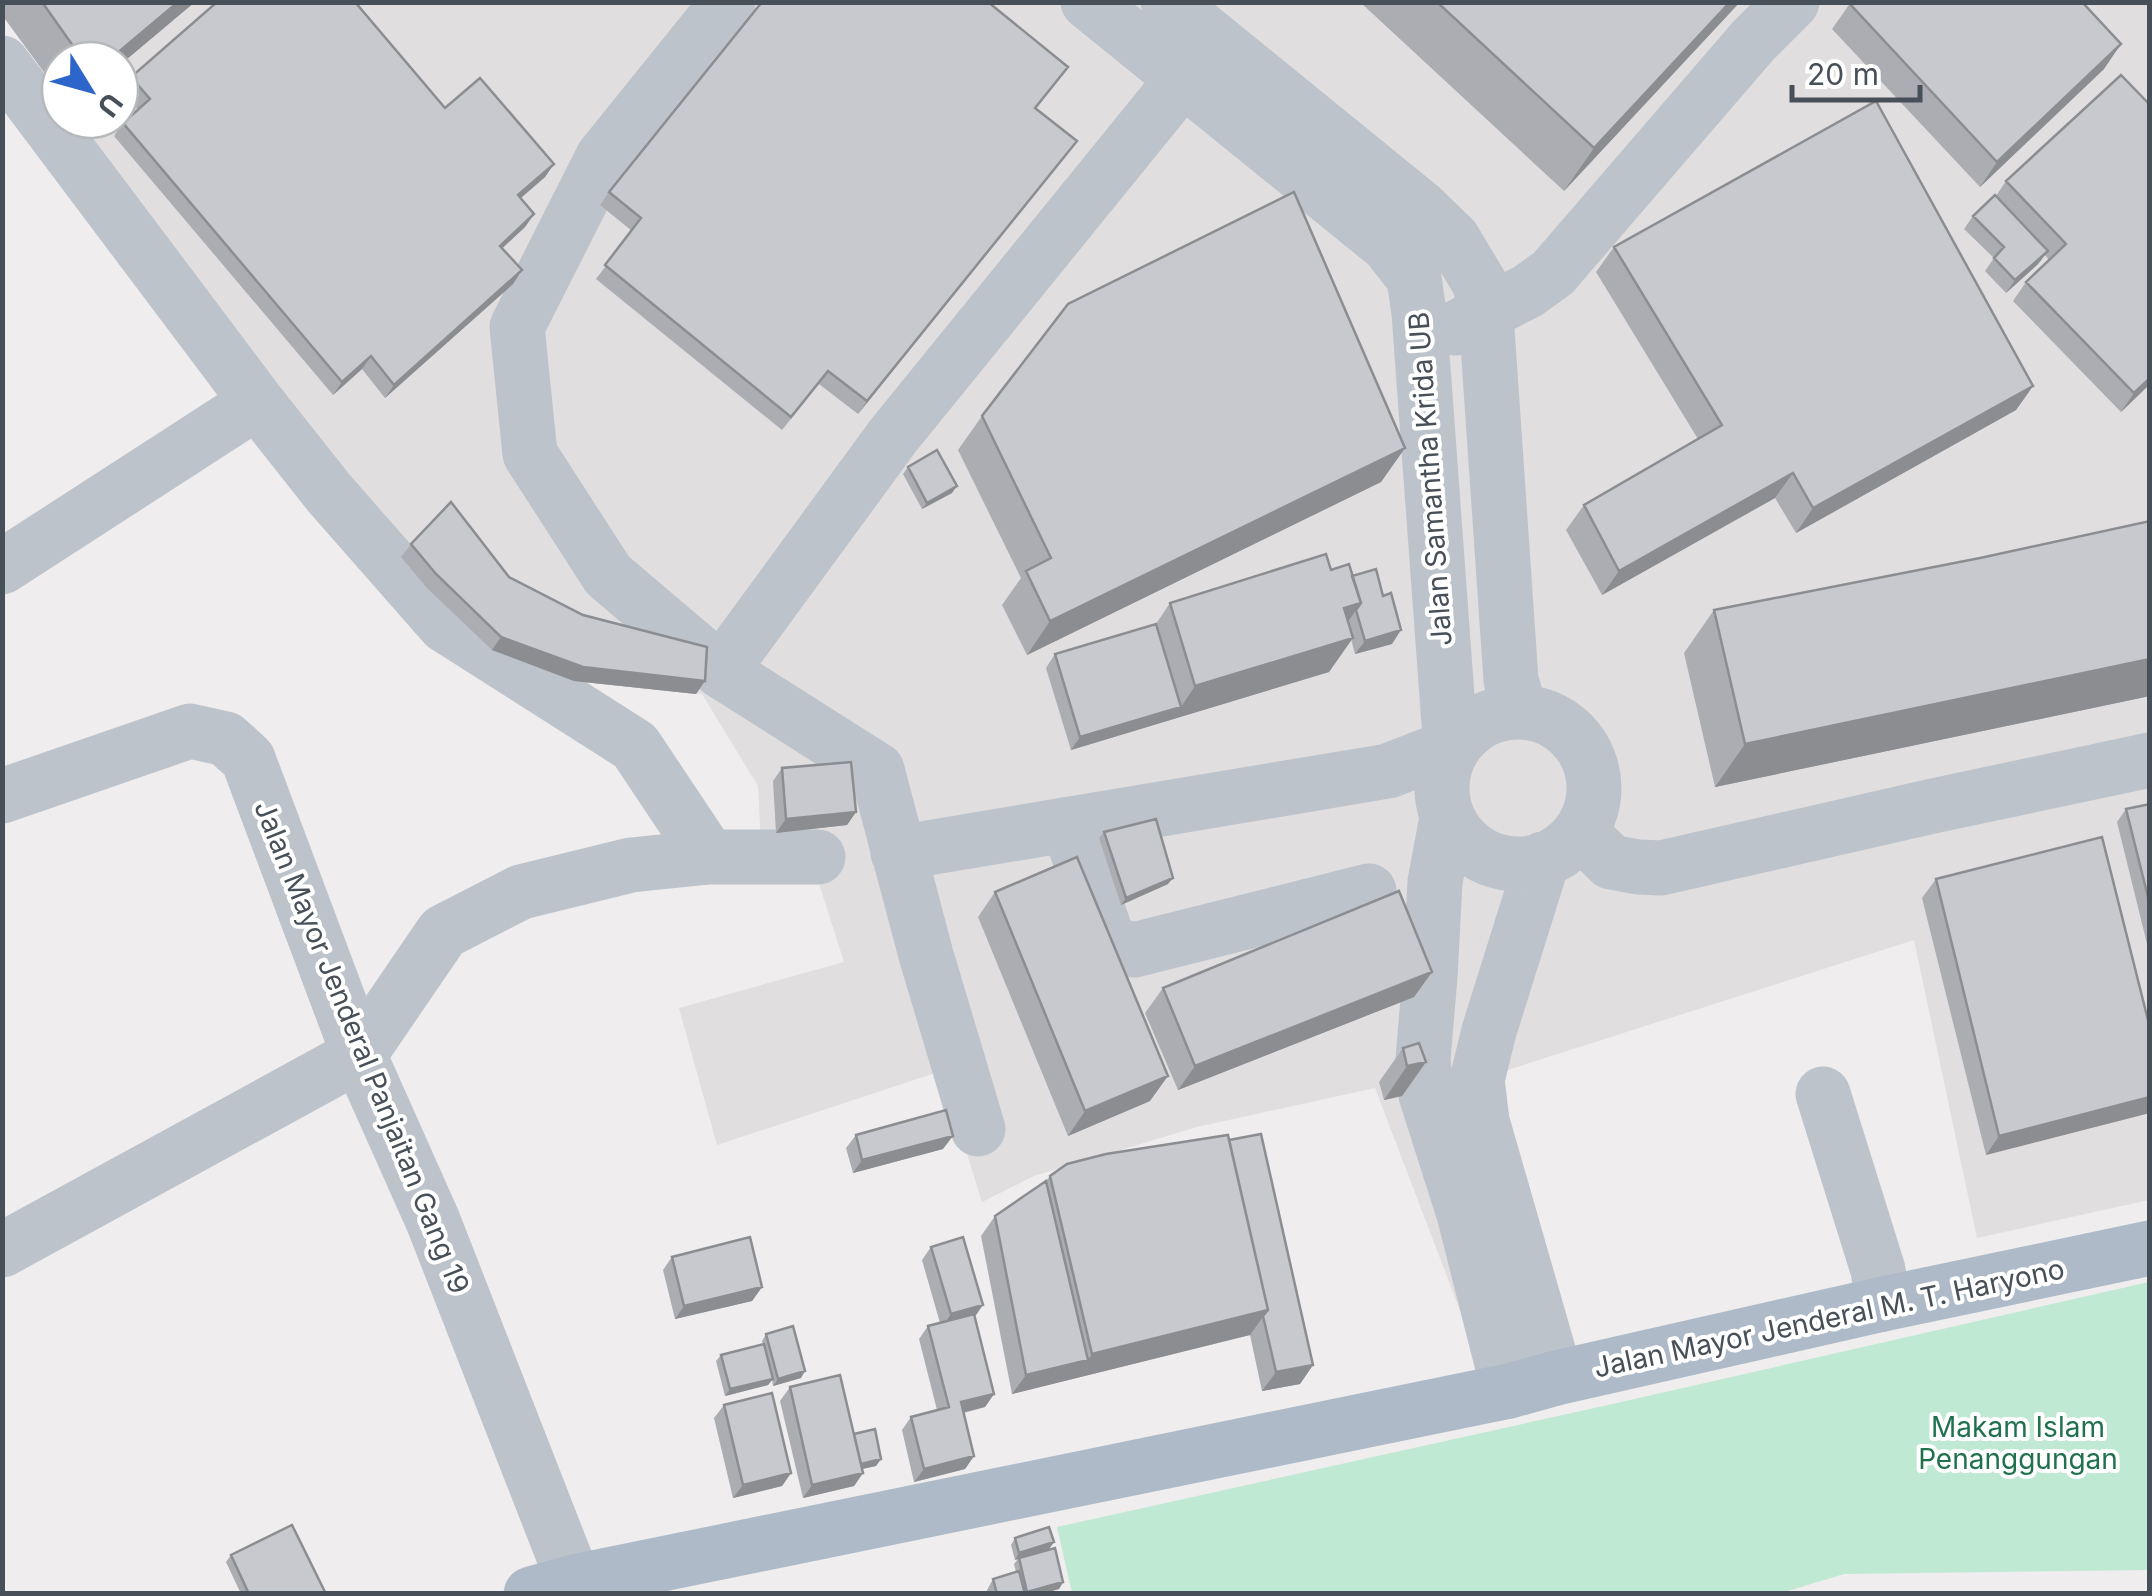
<svg xmlns="http://www.w3.org/2000/svg" width="2152" height="1596" font-family="Inter,sans-serif">
<style>
.education{fill:#e0dede}
.green{fill:#c0e9d3}
.lines{fill:none;stroke-linecap:round;stroke-linejoin:round}
.minor{stroke:#bdc3cb;stroke-width:55}
.major{stroke:#afbac9;stroke-width:55}
.wall{fill:#abadb2}
.shaded-wall{fill:#8b8d91}
.building{fill:#c7c9cf;stroke:#8b8d91;stroke-width:2.5}
.labels{text-anchor:middle;stroke-width:8;stroke-linejoin:round;paint-order:stroke}
.street-label{font-size:28px;fill:#474f58;stroke:#fff}
.park-label{font-size:28px;fill:#21714f;stroke:#fff}
</style>
<rect width="100%" height="100%" fill="#efeded"/>
<path class="education" d="M2,3h2147v1197l-172,38 -63,-298 -425,136 -12,279 -102,-267 -178,39 -163,49 -52,26 -41,-131 -224,74 -38,-137 165,-46 -36,-113 -47,-6 -3,-57 -56,-92 -128,-13 -147,-93 -348,-468h41v-60h-60v34l-57,-79z"/>
<path class="green" d="M2149,1282v288l-305,4 -66,20 -706,-1 -15,-66 551,-122z"/>
<g class="lines">
<path class="minor" d="M728,2l-125,155 -86,170 13,127 78,121 113,96 156,99 49,185 52,174
M1088,2l300,243 26,33 5,35 32,438
M1168,2l252,205 33,32 27,45 6,31 25,365 9,32
M2,63l255,339 72,91 116,132 190,121 74,111
M1456,328l72,-37 25,-18 200,-232 39,-39
M2,567l255,-165
M721,671l172,-235 290,-357
M1442 788a76 76 0 1 1 152 0a76 76 0 1 1-152 0Z
M2,796l188,-65 36,8 22,20 111,296 74,166 141,361
M1447,818l-12,64 -5,95 -7,82 3,36 38,119 45,177
M1068,824l39,113 12,9 15,4 235,-59
M1580,832l31,30 27,5 23,1 272,-62 217,-46
M898,853l490,-82 62,-24
M1543,859l-54,172 -12,49 5,41 74,257
M1823,1094l55,176 5,34
M2,1250l357,-195 84,-123 78,-40 110,-27 78,-8h109"/>
<path class="major" d="M531,1594l43,-12 935,-191 47,-13 327,-74 267,-56"/>
</g>
<path class="wall" d="M2,2h193l-75,58h-60v34l-58,-79z
M1360,2h380l-176,189z
M1851,2l253,67 -124,118 -148,-158z
M1068,67l-32,42 41,32 -219,273 -39,-30 -37,46 -186,-151 36,-48 -32,-26 9,-13z
M131,77l314,31 109,56 -9,13 -24,21 13,16 -9,13 -23,21 20,22 -9,14 -128,114 -23,-29 -29,26 -219,-259 9,-13 15,-13 -16,-19z
M2150,105v279l-29,28 -108,-111 13,-19 23,-22 -4,-5 -7,9 -32,29 -21,-22 9,-13 -30,-29 9,-13 23,-20 10,-15z
M1614,247l419,139 -17,24 -220,123 -21,-35 -173,97 -36,-65 18,-25 114,-66 -102,-167z
M982,416l423,32 -24,34 -354,173 -25,-50 19,-27 -63,-128z
M908,467l44,26 -30,16 -19,-35z
M2150,521v175l-435,91 -31,-134 30,-43 266,-52z
M411,544l98,33 196,104 -9,13 -122,-13 -82,-31 -65,-62 -26,-31z
M1331,570l21,6 40,68 -37,10 -4,-15 -22,33 -258,78 -25,-82 9,-14 101,-30 14,-21z
M782,768l74,44 -9,13 -71,8 -3,-52z
M2150,804v152l-33,-134 9,-13z
M1104,832l64,52 -47,21 -22,-67z
M1936,879l214,149 -164,127 -64,-257z
M995,892l155,209 -82,35 -90,-219z
M1432,972l-18,25 -236,93 -33,-77 18,-25z
M1403,1048l23,14 -24,34 -18,4 -5,-18z
M856,1135l87,14 -90,24 -7,-25z
M1106,1154l207,211 -13,19 -38,7 -12,-56 -238,59 -31,-158 14,-20 51,-35 4,-5z
M931,1247l44,70 19,77 -9,13 -21,6 10,43 -9,13 -51,13 -12,-52 9,-13 26,-7 -18,-71 9,-13 12,-3 -18,-63z
M672,1257l90,30 -10,14 -77,18 -12,-49z
M766,1334l35,44 -28,8 -1,-6 -4,5 -43,11 -9,-35 5,-6 42,-11 -1,-3z
M790,1387l64,47 27,25 -5,7 -14,3 1,4 -9,13 -51,12 -23,-97z
M724,1405l67,68 -9,13 -49,12 -19,-80z
M1015,1538l39,4 -5,7 14,33 -4,7 -18,5h-56l8,-15 23,-7 -2,-8 4,-5 -3,1 -4,-15z
M231,1555l95,39h-85l-15,-32z"/>
<path class="shaded-wall" d="M178,2h17l-75,63v-5h-11z
M1730,2h10l-176,189 30,-43z
M2121,44l-17,25 -124,118 17,-25z
M1077,141l-10,13 -209,260 9,-13z
M554,164l-9,13 -36,31 9,-13z
M534,214l-9,13 -34,32 9,-13z
M2048,251l-10,13 -32,29 9,-13z
M522,270l-9,14 -128,114 9,-13z
M371,356l-9,13 -29,26 9,-13z
M2150,378v6l-29,28 13,-19z
M2033,386l-17,24 -220,123 17,-25z
M1405,448l-24,34 -354,173 23,-34z
M1793,473l-18,25 -173,97 17,-24z
M957,486l-5,7 -30,16 5,-6z
M1361,603l-24,34 7,-29z
M1401,630l-9,14 -37,10 10,-13z
M501,637l204,44 -9,13 -122,-13 -82,-31z
M1353,638l-24,34 -258,78 9,-13 101,-30 14,-21z
M2150,659v37l-435,91 30,-43z
M856,812l-9,13 -71,8 10,-14z
M1173,878l-5,6 -47,21 5,-7z
M1432,972l-18,25 -236,93 17,-24z
M1426,1062l-24,34 -18,4 23,-34z
M1168,1076l-18,25 -82,35 17,-25z
M2150,1097v16l-164,42 13,-19z
M953,1136l-10,13 -90,24 9,-13z
M762,1287l-10,14 -77,18 9,-13z
M983,1305l-9,13 -32,9 9,-13z
M1268,1310l-18,25 -238,59 14,-19 62,-15 4,-6z
M1313,1365l-13,19 -38,7 14,-19z
M805,1371l-4,7 -28,8 5,-7z
M773,1379l-5,6 -43,11 5,-7z
M994,1394l-9,13 -33,8 9,-13z
M974,1456l-9,13 -51,13 10,-13z
M881,1459l-5,7 -23,5 5,-6z
M791,1473l-9,13 -49,12 10,-13z
M863,1473l-9,13 -51,12 9,-13z
M1054,1542l-5,7 -34,11 4,-7z
M1063,1582l-4,7 -18,5h-15l1,-2z"/>
<path class="building" d="M42,2h136l-69,58h-26z
M217,2h138l90,106 35,-30 74,86 -36,31 16,19 -34,32 22,24 -128,115 -23,-29 -29,26 -219,-259 27,-24 -19,-22z
M762,2h226l80,65 -33,41 42,33 -210,260 -39,-30 -37,46 -186,-152 36,-47 -32,-26z
M1437,2h293l-136,146z
M1851,2h231l39,42 -124,118 -147,-158z
M2121,75l29,30v273l-16,15 -108,-111 40,-38 -60,-63z
M1876,101l157,285 -220,122 -20,-35 -174,98 -35,-66 138,-80 -108,-178z
M1294,192l111,256 -355,173 -24,-50 25,-13 -69,-142 86,-112z
M1995,195l53,56 -33,29 -21,-22 10,-11 -31,-31z
M937,450l20,36 -30,17 -19,-36z
M451,502l58,75 74,38 124,32 -2,34 -122,-14 -82,-30 -65,-63 -25,-30z
M2150,521v138l-405,85 -31,-134 266,-52z
M1326,554l5,16 18,-6 12,39 -17,5 9,30 -158,48 -25,-83z
M1376,569l7,27 8,-3 10,37 -36,11 -9,-31 5,-7 -9,-27z
M1156,624l25,83 -101,30 -25,-83z
M851,762l5,50 -70,7 -4,-51z
M2150,804v101l-24,-96z
M1156,819l17,59 -47,20 -22,-66z
M2102,837l48,191v69l-151,39 -63,-257z
M1077,857l91,219 -83,35 -90,-219z
M1399,891l33,81 -237,94 -32,-78z
M1419,1043l7,19 -19,4 -4,-18z
M946,1110l7,26 -91,24 -6,-25z
M1261,1134l52,231 -37,7 -13,-56 5,-6 -39,-170z
M1228,1135l40,175 -176,44 -42,-178 17,-12 39,-10z
M1046,1181l42,179 -62,15 -31,-159z
M750,1237l12,50 -78,19 -12,-49z
M963,1237l20,68 -32,9 -20,-67z
M974,1314l20,80 -33,8 13,54 -50,13 -13,-52 38,-10 -21,-81z
M793,1326l12,45 -27,8 -12,-45z
M764,1344l9,35 -43,10 -9,-34z
M840,1375l23,98 -51,12 -22,-98z
M772,1393l19,80 -48,12 -19,-80z
M875,1429l6,30 -20,5 -7,-30z
M292,1525l34,69h-77l-18,-39z
M1049,1527l5,15 -35,11 -4,-15z
M1055,1548l8,34 -36,10 -8,-34z
M1019,1571l6,23h-28l-4,-15z"/>
<g class="labels">
<g class="street-label">
<text transform="translate(1430 479) rotate(-94)" y="10">Jalan Samantha Krida UB</text>
<text transform="translate(362 1047) rotate(68)" y="10">Jalan Mayor Jenderal Panjaitan Gang 19</text>
<text transform="translate(1829 1318) rotate(-12)" y="10">Jalan Mayor Jenderal M. T. Haryono</text>
</g>
<g class="park-label">
<text x="2018" y="1437">Makam Islam<tspan x="2018" dy="32">Penanggungan</tspan></text>
</g>
</g>
<rect width="2152" height="1596" fill="none" stroke="#474f58" stroke-width="10"/>
<g transform="translate(90 90) rotate(127)"><circle r="48" fill="#ffffff" stroke="#b5b9bc" stroke-width="2.5"/>
<path d="M0-8L18 38L0 25L-18 38Z" fill="#2d65ca"/>
<text y="-15" font-size="28" font-weight="bold" text-anchor="middle" fill="#474f58">U</text>
</g>
<path d="M1792 85v15h128v-15" fill="none" stroke="#474f58" stroke-width="5"/>
<text x="1807" y="85" font-size="30" fill="#474f58" stroke="#ffffff" stroke-width="8" paint-order="stroke">20 m</text>
</svg>
